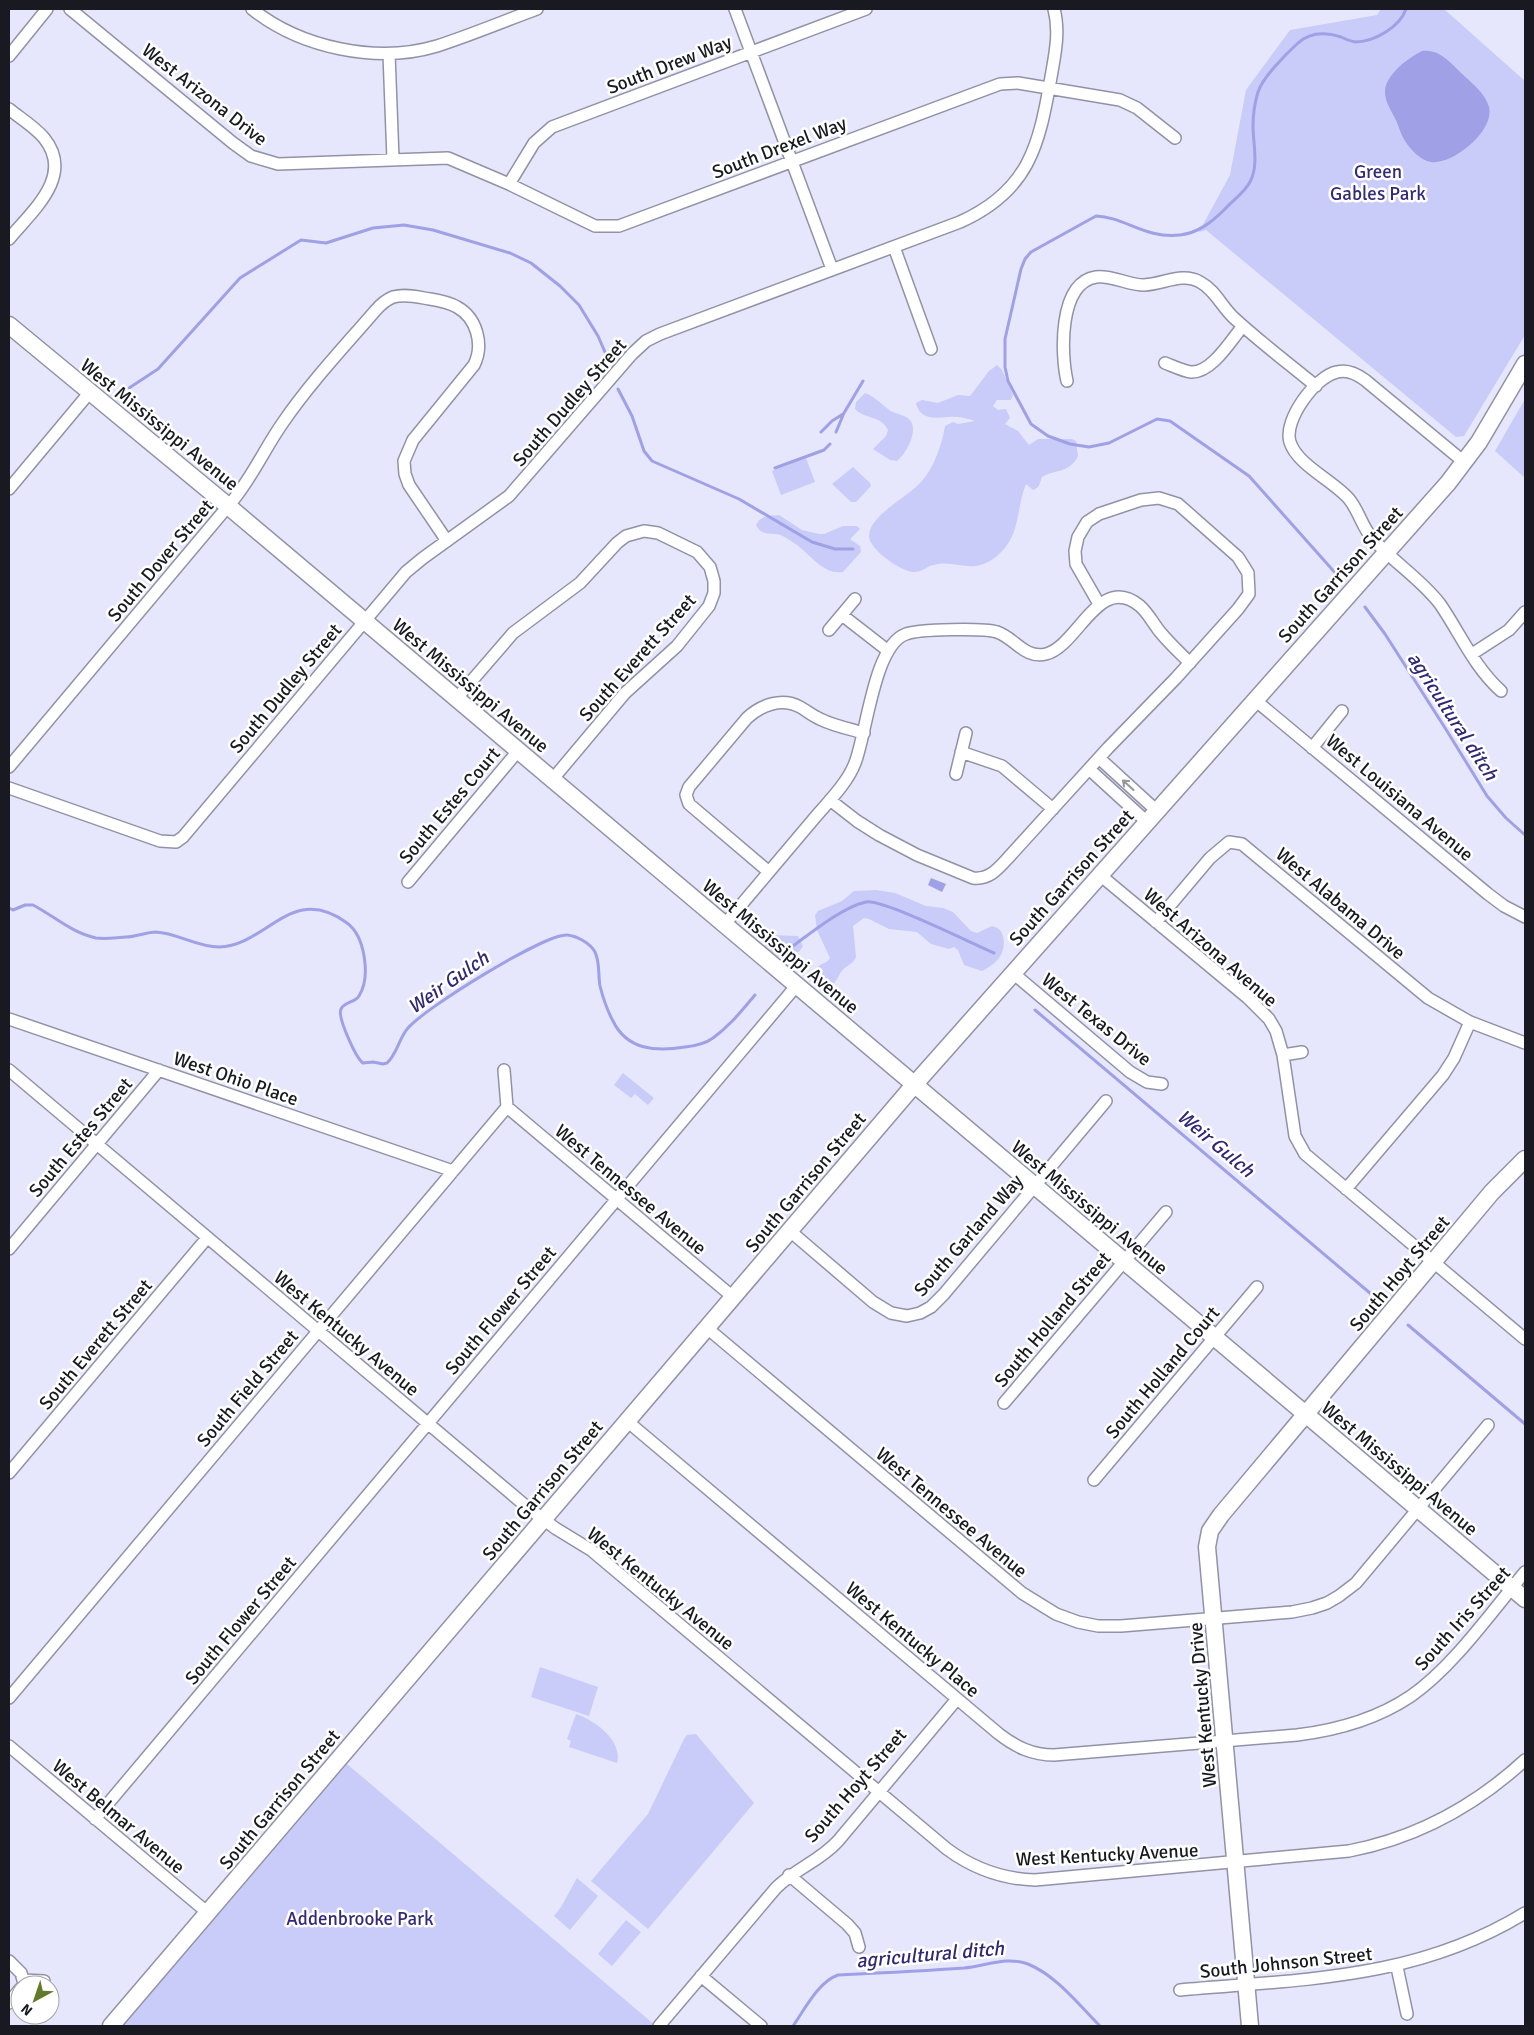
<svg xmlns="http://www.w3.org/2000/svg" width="1534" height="2035" font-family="Signika,sans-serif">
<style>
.green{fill:#c9cbf9}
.water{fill:#9fa0e5}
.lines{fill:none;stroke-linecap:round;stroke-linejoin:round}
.stream{stroke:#9fa0e5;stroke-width:3}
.street-casing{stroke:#9192a6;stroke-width:14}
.secondary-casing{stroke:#9192a6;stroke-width:19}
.street{stroke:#fff;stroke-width:11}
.secondary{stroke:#fff;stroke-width:16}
.oneway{stroke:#98989b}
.labels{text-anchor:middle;stroke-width:5;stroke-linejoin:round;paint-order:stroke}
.street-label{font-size:19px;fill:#191a21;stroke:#fff}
.park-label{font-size:19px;fill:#342a79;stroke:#fff}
.water-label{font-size:20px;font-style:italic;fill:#322776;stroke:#fff}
</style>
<rect width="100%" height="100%" fill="#e6e7fd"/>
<path class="green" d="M1381,9h63l81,72v254l-61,101 -8,1 -250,-207 -7,2 31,-57 16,-85 44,-60 87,-15z
M997,365l5,5 11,25 -2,5h-14l-4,6 5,4 8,-1 4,9 -5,6 13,7 11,14 9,-6h34l4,2 2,15c-8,17 -22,13 -36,21 -3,6 -1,10 -9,13l-7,-6c-11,26 -4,55 -33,75 -23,16 -37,0 -59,6 -8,1 -12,8 -21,7 -12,-1 -45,-23 -44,-37 2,-21 39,-38 52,-53 13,-14 21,-38 24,-56l8,-4 5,2 17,-3c-8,-3 -19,-5 -27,-4 -14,1 -28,3 -32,-14l6,-3 16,3 20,-8 12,1 19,-25z
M865,393c10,4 15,10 23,16 6,5 15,5 21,10 11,10 -3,35 -12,42l-7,-1 -17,-11 13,-13 2,-6c-7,-15 -22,-10 -33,-21l1,-7z
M1525,399v79l-30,-27z
M806,458l9,24 -34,13 -9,-24z
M853,467l17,16 1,3 -15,16h-5l-19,-18z
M779,515l23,15 17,4h5l19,-8h14l3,3 -10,10 10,7 1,6 -18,20c-21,3 -33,-19 -49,-29 -6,-4 -11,-8 -18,-9 -10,0 -15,0 -20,-9 5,-10 14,-9 23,-10z
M876,890l19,3 31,13 17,2 10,4 18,19 6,2 15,-7c7,2 9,4 11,10 4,18 -7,28 -21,35l-18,-6 -6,-15 -4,-3 -5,2 -18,-5 -14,-12 -28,-3 -20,-10 -5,-1 -11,8 3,31c-3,8 -10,8 -14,14 -4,4 -4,9 -9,13l-12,-1 -6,-7 -1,-5c5,-8 13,-7 16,-13l-13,-28 -2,-15 3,-4 24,-10 12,-10z
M768,935l30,1 5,10 -4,6 -19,5c-9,-3 -15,-8 -17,-17z
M623,1073l31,25 -6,7 -13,-11 -4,4 -17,-13z
M540,1667l58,20 -9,29 -58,-19z
M576,1714c18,6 47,26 41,49l-48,-16 2,-6 -4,-2z
M696,1734l58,69 -106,126 -57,-48 57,-67 36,-75 3,-4z
M347,1764l309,262h-533z
M577,1878l21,18 -28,34 -16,-14 7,-9z
M626,1920l15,12 -29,34 -14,-12z"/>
<path class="water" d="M1422,51c15,-2 25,8 35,18 11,11 28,23 32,38 6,24 -36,58 -58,55 -11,-2 -20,-12 -26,-21 -4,-6 -6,-14 -9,-21 -4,-8 -11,-18 -11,-28 0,-17 23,-34 37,-41z
M931,878l15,6 -4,8 -14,-7z"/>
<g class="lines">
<path class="stream" d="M618,389l14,27 12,35 8,10 87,38 73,43 23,7h18
M123,392l35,-23 82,-91 61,-38 25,3 47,-15 31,-3 29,5 77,23 21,10 29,23 19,19 19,31 10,23
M821,432l11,-11 11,-7
M836,432l8,-19 19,-32
M775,468l49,-18 6,-6
M1338,576l-89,-100 -79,-55 -13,-2 -48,24 -20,4 -19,-3 -22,-8 -17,-12 -23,-43 -3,-14v-28l16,-70 4,-10 6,-7 65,-36c29,1 49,23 84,19 18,-2 32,-13 45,-26 8,-9 19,-16 25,-27 9,-17 3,-38 3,-56 0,-11 2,-24 5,-34 5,-15 28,-38 40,-49 12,-11 28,-11 43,-6 4,2 9,4 14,5 19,0 45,-15 51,-33
M1365,607l20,27 62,97 40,65 19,22 19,17
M9,908l4,2 12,-5h8c21,11 39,28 63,33 9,1 21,0 30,-1 10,0 20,-5 30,-5 21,1 41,15 63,15 48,-1 72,-65 128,-24 18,13 24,54 12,73 -4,7 -14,5 -18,13 -4,8 15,49 22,54l10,-1 10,2 4,-1c10,-9 12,-25 21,-35 17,-20 136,-94 159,-93 10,1 23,8 28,17 5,10 3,23 5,34 3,12 7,24 13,35 14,29 43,31 72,26 9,-1 20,-3 28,-9 17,-12 29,-28 42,-43
M793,946c19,-14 50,-39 73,-44 17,-3 107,42 128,51
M1035,1010l342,289
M1408,1325l117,99
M793,2026c12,-17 25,-44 45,-51 42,-2 84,-4 126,-7 21,-2 43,-12 64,-4 29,12 51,41 72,62"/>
<defs>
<path id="street" d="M70,9l163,134 18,13 27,8 170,-6 61,26 86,42h24l381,-142 18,-1 102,17 17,8 38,30
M252,9c49,39 125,55 185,37 34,-11 67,-25 100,-37
M735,9l97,260
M389,54l4,105
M9,56l38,-47
M9,109c11,9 26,18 35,29 31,38 -12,73 -35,101
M509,184l25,-41 18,-16 314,-118
M894,247l37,102
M1165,363c8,3 18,8 26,9 21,1 40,-32 52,-46
M1067,381c-6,-26 -9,-98 29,-104 16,-2 32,8 48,8 20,-1 38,-13 56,-3 15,8 22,25 34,36 26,24 54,45 82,68
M1464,462l-99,-82c-8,-6 -17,-11 -28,-8 -21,4 -54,48 -47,70 7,23 44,39 59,57 10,12 13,28 23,39 21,24 49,41 68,66 20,29 34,63 61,87
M9,489l81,-97
M842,615l45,35
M829,630l26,-31
M1472,654l37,-24 16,-18
M456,699l57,-66 67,-50 37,-40 9,-7 18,-5 14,2 39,19 13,15 4,14v12l-5,13 -32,40 -52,47 -73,87
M1255,700l233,194 16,12 21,11
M1312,748l30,-37
M961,752l41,14 51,43
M1099,758l58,53
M9,767l225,-268c20,-25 32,-53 50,-78 27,-39 60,-74 91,-110 5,-6 11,-11 18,-14 10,-3 21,-1 31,1 11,2 23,3 33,9 20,11 27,38 17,58l-61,75 -9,21 1,13 4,11 38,56
M1089,769l58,53
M956,774l10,-41
M9,788l151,53 16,1 7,-5 223,-265 17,-14 86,-62 123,-142 14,-13 14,-7 300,-112c69,-31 79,-76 91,-145 4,-23 9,-45 3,-68
M830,800l27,21 22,14 38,20 56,23c16,2 25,-9 35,-20l100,-110 68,-70 62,-69 11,-15 -1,-21 -10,-16 -60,-53 -19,-6 -18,2 -42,14 -12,8 -9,15 -3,14 1,13 23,40
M769,872l-80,-68 -3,-9 3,-8 58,-69c14,-13 35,-21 53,-11 7,4 13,9 20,12 14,7 30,10 44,14
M1100,875l148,123 21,21 7,12 7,24 12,81 10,18 220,185
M408,882l110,-131
M1156,922l54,-64 19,-16 13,2 186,154 42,24 55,21
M725,924c29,-34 58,-69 87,-103 15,-18 35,-37 43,-58 12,-31 19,-118 51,-129 13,-5 78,-6 91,-2 18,6 27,27 49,22 32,-8 53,-82 94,-48 9,8 14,19 21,27 9,11 19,20 29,30
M1013,973l117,99 17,10 15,2
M9,1019l444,152
M1283,1055l19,-3
M9,1070l518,437 28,21 36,22 356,299c27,20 55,30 88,31l314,-29c67,-13 126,-45 176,-91
M507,1107l226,190
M1346,1189l97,-114 11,-17 16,-36
M790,1231l83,71 18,11 16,3 13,-3 11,-6 13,-13 162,-193
M9,1249l150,-179
M707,1328l315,265 34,21 22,8 20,4h23l171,-14 20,-4 15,-5 12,-7 17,-13 132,-158
M1004,1403l162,-191
M627,1421l372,313c17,13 33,21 55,21l243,-20c41,-5 80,-16 114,-39 42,-29 81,-85 114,-124
M9,1473l198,-235
M1094,1480l163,-193
M9,1698l498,-591 -3,-37
M9,1746l199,167
M95,1819l702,-834
M789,1875l58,49 8,9 4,14
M9,1961l12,12 2,7
M1397,1967l10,47
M701,1976l60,50
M23,1980l21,1
M1180,1990c122,-11 236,-10 345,-77
M9,2003l11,-14
M659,2026l117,-138c19,-19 44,-27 62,-47l119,-142"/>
<path id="secondary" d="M9,325l219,181 1297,1093
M111,2026l803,-941 534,-602 31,-41 46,-78
M1250,2026l-43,-479 3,-16 11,-16 271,-323 33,-33"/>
</defs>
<use href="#street" class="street-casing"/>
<use href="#secondary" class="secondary-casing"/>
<use href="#street" class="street"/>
<use href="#secondary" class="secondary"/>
</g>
<defs><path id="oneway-shaft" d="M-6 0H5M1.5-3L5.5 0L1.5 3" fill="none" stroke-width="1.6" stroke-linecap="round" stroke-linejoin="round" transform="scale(1.25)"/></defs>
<use class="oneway" href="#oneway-shaft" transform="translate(1128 785) rotate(-138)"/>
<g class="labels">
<g class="street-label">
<text transform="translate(669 64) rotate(-21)" y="7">South Drew Way</text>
<text transform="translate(205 94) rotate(38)" y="7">West Arizona Drive</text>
<text transform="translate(779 147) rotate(-21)" y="7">South Drexel Way</text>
<text transform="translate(569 402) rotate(-49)" y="7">South Dudley Street</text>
<text transform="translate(160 424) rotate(39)" y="7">West Mississippi Avenue</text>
<text transform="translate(160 560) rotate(-50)" y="7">South Dover Street</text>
<text transform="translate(1340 574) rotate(-48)" y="7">South Garrison Street</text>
<text transform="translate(637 657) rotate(-48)" y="7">South Everett Street</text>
<text transform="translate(471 685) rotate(40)" y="7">West Mississippi Avenue</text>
<text transform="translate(285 688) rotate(-50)" y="7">South Dudley Street</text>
<text transform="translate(1400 797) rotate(40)" y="7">West Louisiana Avenue</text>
<text transform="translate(449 805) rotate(-50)" y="7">South Estes Court</text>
<text transform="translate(1071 877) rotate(-48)" y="7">South Garrison Street</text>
<text transform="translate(1341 903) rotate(40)" y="7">West Alabama Drive</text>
<text transform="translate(781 946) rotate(40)" y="7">West Mississippi Avenue</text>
<text transform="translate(1211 947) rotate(41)" y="7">West Arizona Avenue</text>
<text transform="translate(1097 1019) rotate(39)" y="7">West Texas Drive</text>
<text transform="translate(236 1078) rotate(19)" y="7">West Ohio Place</text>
<text transform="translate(80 1137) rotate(-50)" y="7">South Estes Street</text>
<text transform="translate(805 1182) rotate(-50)" y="7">South Garrison Street</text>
<text transform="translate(631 1189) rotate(40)" y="7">West Tennessee Avenue</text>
<text transform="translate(1090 1207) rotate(40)" y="7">West Mississippi Avenue</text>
<text transform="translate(968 1235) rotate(-49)" y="7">South Garland Way</text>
<text transform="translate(1399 1273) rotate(-50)" y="7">South Hoyt Street</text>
<text transform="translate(500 1310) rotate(-50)" y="7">South Flower Street</text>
<text transform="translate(1052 1319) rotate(-50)" y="7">South Holland Street</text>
<text transform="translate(347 1333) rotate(40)" y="7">West Kentucky Avenue</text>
<text transform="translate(95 1344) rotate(-50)" y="7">South Everett Street</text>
<text transform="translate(1162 1372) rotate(-50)" y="7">South Holland Court</text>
<text transform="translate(247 1388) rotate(-50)" y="7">South Field Street</text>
<text transform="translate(1400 1468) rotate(40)" y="7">West Mississippi Avenue</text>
<text transform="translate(542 1490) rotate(-50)" y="7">South Garrison Street</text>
<text transform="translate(952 1512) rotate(40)" y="7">West Tennessee Avenue</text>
<text transform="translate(661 1588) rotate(39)" y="7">West Kentucky Avenue</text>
<text transform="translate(1462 1618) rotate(-48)" y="7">South Iris Street</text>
<text transform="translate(240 1620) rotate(-50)" y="7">South Flower Street</text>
<text transform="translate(913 1639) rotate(40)" y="7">West Kentucky Place</text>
<text transform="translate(1202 1705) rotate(-95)" y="7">West Kentucky Drive</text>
<text transform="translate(855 1785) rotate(-49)" y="7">South Hoyt Street</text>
<text transform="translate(279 1799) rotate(-50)" y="7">South Garrison Street</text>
<text transform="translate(119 1816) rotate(40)" y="7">West Belmar Avenue</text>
<text transform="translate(1107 1854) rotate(-3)" y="7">West Kentucky Avenue</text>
<text transform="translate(1286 1962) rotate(-6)" y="7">South Johnson Street</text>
</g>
<g class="park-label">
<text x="1378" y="178">Green<tspan x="1378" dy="22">Gables Park</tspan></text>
<text x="360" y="1925">Addenbrooke Park</text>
</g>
<g class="water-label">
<text transform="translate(1453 716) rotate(57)" y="7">agricultural ditch</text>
<text transform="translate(448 982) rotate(-35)" y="7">Weir Gulch</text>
<text transform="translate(1216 1143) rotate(40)" y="7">Weir Gulch</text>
<text transform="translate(930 1954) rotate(-5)" y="7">agricultural ditch</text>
</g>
</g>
<rect width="1534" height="2035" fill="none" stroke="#191a21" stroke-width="20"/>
<g transform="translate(35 2000) rotate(220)"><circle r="24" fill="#ffffff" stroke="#a3a3a6"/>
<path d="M0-4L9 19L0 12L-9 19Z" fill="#637a2b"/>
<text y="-8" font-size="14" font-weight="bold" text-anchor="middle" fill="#191a21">N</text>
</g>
</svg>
